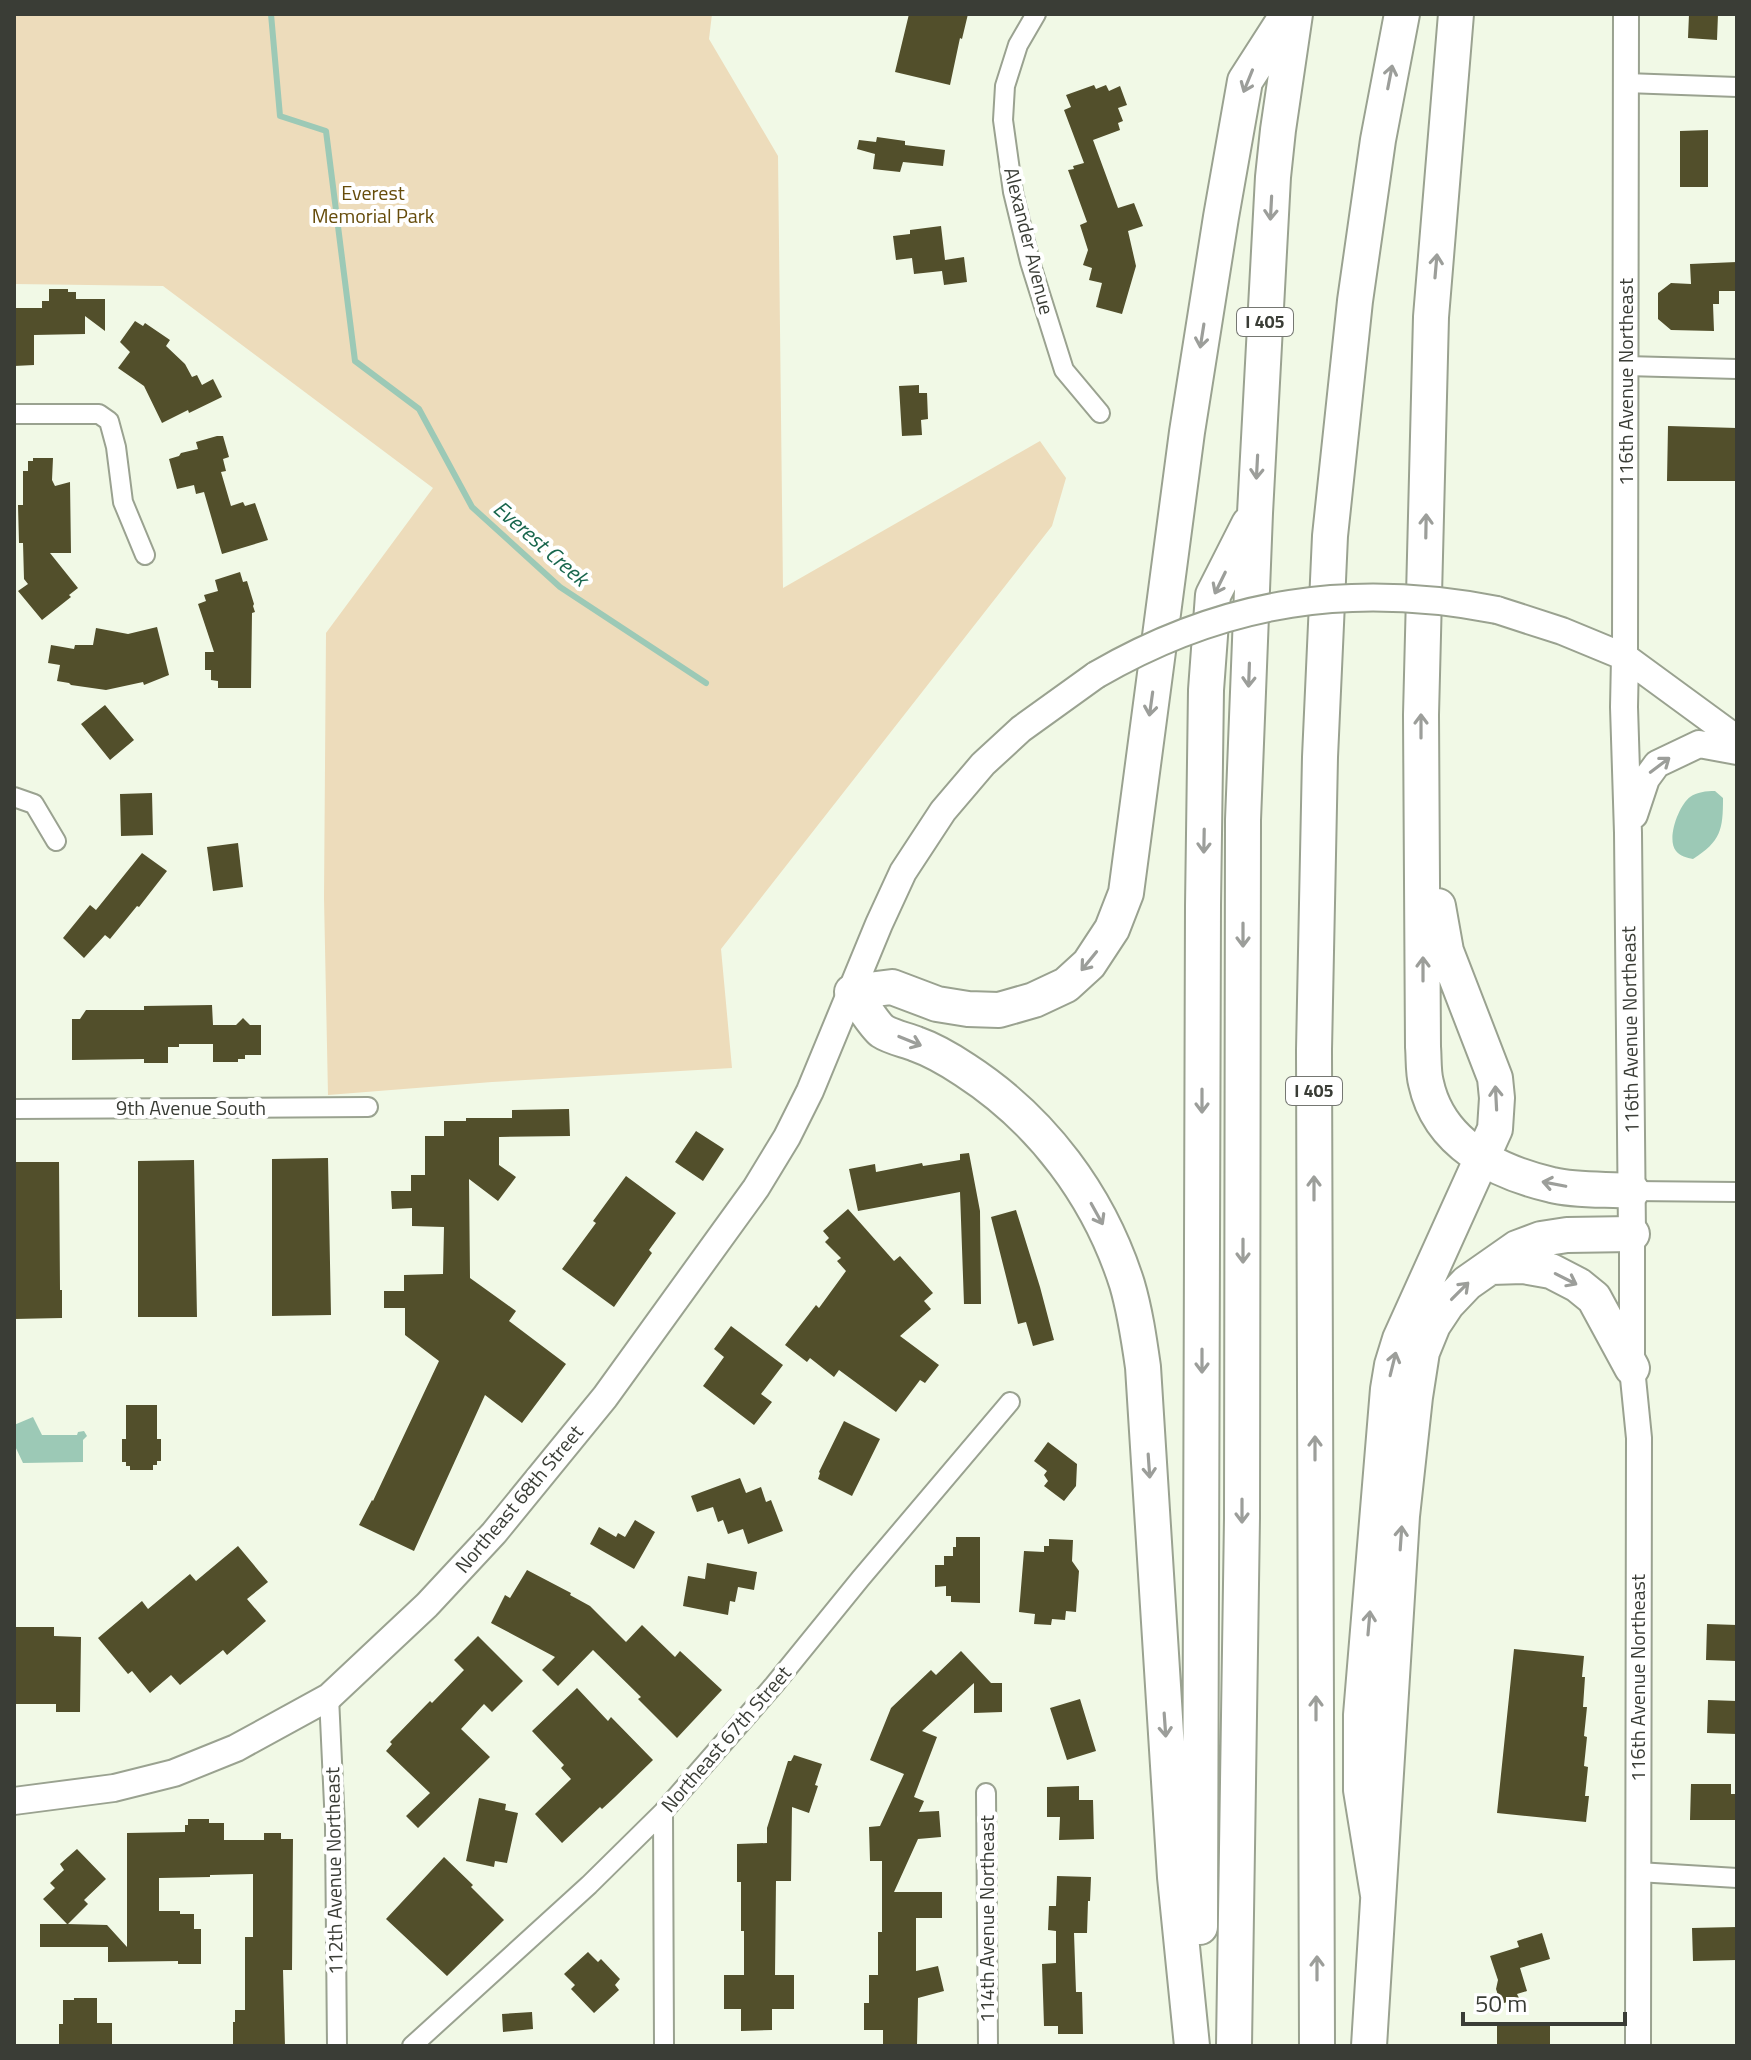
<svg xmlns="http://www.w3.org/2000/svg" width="1751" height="2060" font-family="'Titillium Web',sans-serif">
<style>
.green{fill:#eddcbb}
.water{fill:#9cc9b6}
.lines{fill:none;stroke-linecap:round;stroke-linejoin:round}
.stream{stroke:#9cc9b6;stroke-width:6}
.building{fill:#524f2b}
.minor-casing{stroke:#9aa290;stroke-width:22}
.tertiary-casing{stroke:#9aa290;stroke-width:28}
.secondary-casing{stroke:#9aa290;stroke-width:30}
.motorway-casing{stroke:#9aa290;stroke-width:38}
.minor{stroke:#fff;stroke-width:18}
.tertiary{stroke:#fff;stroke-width:24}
.secondary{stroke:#fff;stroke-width:26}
.motorway{stroke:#fff;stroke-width:34}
.secondary-bridge-casing{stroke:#9aa290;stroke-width:30;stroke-linecap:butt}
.secondary-bridge{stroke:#fff;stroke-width:26}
.oneway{stroke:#9c9e9a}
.labels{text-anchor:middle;stroke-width:8;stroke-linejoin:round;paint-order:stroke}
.shield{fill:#fff;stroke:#757772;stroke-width:2}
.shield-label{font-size:18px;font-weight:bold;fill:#3a3d36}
.park-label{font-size:20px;fill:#664c0b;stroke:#fff}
.street-label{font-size:20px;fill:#3a3d36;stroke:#fff}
.water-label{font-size:22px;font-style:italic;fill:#18664d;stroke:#fff}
</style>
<rect width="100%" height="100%" fill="#f1f9e6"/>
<path class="green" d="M14,14h698l-3,25 69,117 5,432 257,-147 26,37 -14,48 -331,423 11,119 -240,14 -164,13 -4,-197 2,-265 107,-145 -270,-202 -149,-2z"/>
<path class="water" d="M1715,791l8,7c0,32 -2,43 -30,61 -6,-1 -13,-3 -17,-8 -10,-12 3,-46 14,-54 7,-5 16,-6 25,-6z
M33,1417l9,18h35l1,-3 6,-1 3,5 -4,4v22l-60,1 -9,-19v-19z"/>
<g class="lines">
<path class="stream" d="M271,14l9,102 46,15 29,230 64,48 53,98 88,80 146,96"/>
</g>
<path class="building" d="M909,14h59l-6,25 -2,-1 -10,47 -55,-13z
M1689,14h29l-1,26 -29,-2z
M1094,85l2,4 10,-4 3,6 11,-5 7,19 -9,3 5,13 -5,2 2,7 -27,10 25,68 16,-5 9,23 -15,5 8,35 -14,48 -26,-7 6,-24 -13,-3 3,-12 -9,-3 5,-15 -8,-25 7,-3 -19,-52 6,-1 -1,-3 11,-3 -20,-53 7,-3 -5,-12z
M1708,130v57h-28v-56z
M877,137l28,4v4l40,5 -2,16 -40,-4 -3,10 -27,-3 2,-15 -18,-5 2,-9 17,2z
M941,226l4,34 19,-3 3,25 -23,3 -2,-14 -28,3 -2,-16 -16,2 -3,-24 17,-2v-4z
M1737,262v29h-18v13h-6l1,27 -43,-1 -13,-11v-26l13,-10 20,1 -1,-20z
M49,289h19v3h8v7h29v32l-20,-15v18l-51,1v30l-20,1v-58h28v-7h7z
M135,321l8,5 2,-3 25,17 -4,6 19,18 7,13 5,-2 5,10 11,-6 9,18 -33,16 -1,-3 -26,13 -18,-37 -26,-18 12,-16 -10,-10z
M919,385v8h8l1,26 -7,1 1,15 -20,1 -3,-50z
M1668,426l69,2v53h-70z
M217,436h6l6,21 -6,2 3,12 -5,1 10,34 12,-4 2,4 10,-3 13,37 -46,14 -18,-62 -8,2 -2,-9 -17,4 -8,-30 10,-3 2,-3 17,-4 -2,-7z
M33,458h20l-1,22 3,6 15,-4 1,71h-21l28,35 -9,7 2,2 -29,23 -24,-29 10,-7 -4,-5 -1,-36h-4l-1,-38h5v-34h5v-10h5z
M240,572l3,10 4,-1 7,23 -1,2 2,6 -3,1 -1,75h-33v-7l-7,-1v-10h-6v-18h9l-16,-48 8,-3 -2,-6 14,-4 -3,-11z
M157,627l12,48 -25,10 -1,-3 -37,8 -35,-5 -2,-2 -12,-2 3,-16 -12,-2 3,-18 23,4 1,-4h18l3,-17 32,6z
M105,705l29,35 -24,20 -29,-36z
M152,793l1,42 -32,1 -1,-42z
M238,843l5,44 -30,4 -6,-44z
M142,853l25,18 -28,36 -2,-1 -27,33 -5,-4 -21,23 -21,-20 27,-33 6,5z
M212,1005l1,20h23l7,-7 7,7h11v30h-16v4h-7v3h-25v-18h-34v3h-11v16h-24v-4l-72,1v-41h8l6,-9h58v-4z
M569,1109l1,27 -71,1v28l17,12 -18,24 -29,-22 1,99 46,33 -7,10 57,43 -44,59 -37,-28 -71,156 -55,-26 13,-25 1,1 66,-140 -34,-26v-27h-21v-17h20v-16l39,-1 1,-47 -32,-1v-18l-20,1 -1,-18h20v-16h14v-39h19v-15h22v-3h46v-8z
M696,1131l28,18 -21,32 -28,-19z
M969,1153l11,58 1,93h-17l-4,-112 -102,19 -9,-42 26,-5 1,8 46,-9 1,3 37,-6v-6z
M328,1158l3,157 -59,1v-157z
M194,1160l3,157h-59v-156z
M14,1162h45l1,128h2v28l-48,1z
M626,1176l50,37 -27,37 3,3 -38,54 -52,-38 34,-46 -3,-2z
M848,1209l46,52 6,-5 33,37 -9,8 7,8 -31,27 39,29 -14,18 -5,-3 -24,32 -57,-42 -5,7 -24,-19 -3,4 -22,-17 31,-40 3,3 27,-37 -9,-10 4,-3 -16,-16 4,-4 -6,-7z
M1016,1210l24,77 14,53 -21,6 -7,-24 -8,2 -27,-107z
M731,1326l52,39 -22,29 11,8 -18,23 -51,-39 21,-29 -10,-8z
M126,1405h31v34h4v22h-4v4h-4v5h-23v-4h-4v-4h-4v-23h4z
M844,1421l36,18 -28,57 -34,-17 2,-6 -1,-1z
M1048,1442l29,22 -1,22 -12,15 -20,-15 4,-5 -4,-6 3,-4 -13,-10z
M740,1478l6,15 15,-6 5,15 5,-2 12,31 -35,13 -5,-15 -15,5 -5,-14 -5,2 -5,-15 -16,5 -6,-16z
M635,1520l20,12 -21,37 -44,-25 9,-17 17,10 2,-4 7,4z
M956,1537h24v66l-29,-1v-6h-5v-10l-11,1v-22h9v-9h9v-9h3z
M1049,1539l24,1 -1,21 7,10 -3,41 -10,-1 -1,9 -13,-1 -1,6 -17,-1 1,-10 -16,-2 5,-61 20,1v-6h5z
M238,1546l30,36 -21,17 19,22 -39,34 -4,-5 -43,35 -9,-10 -21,18 -18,-22 -4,3 -30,-36 44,-37 6,8 42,-35 6,7z
M707,1563l50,9 -3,18 -16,-3 -3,15 -5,-1 -2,14 -45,-9 5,-30 17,3z
M527,1570l44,23 -1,2 20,11 36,36 16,-17 33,32 5,-6 42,39 -45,48 -39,-39 3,-2 -48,-47 -35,36 -16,-16 13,-13 -64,-34 14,-28 5,3z
M1707,1624l30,1v36l-31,-1z
M14,1627h40v9l27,1 -1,75h-24v-8h-42z
M478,1636l45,45 -31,31 -8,-8 -23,25 29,28 -72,71 -12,-12 24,-23 -44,-42 6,-7 -2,-2 40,-41 2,2 32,-33 -10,-10z
M1514,1649l70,7 -2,21h3l-2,30h4l-3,29 3,1 -3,29 4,1 -3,29h4l-3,26 -89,-9z
M961,1651l30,32h11v29l-28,1v-30l-52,48 15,6 -23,60 10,4 -5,11 20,-1 2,26 -23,2 -24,53h48v26h-26v53l22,-5 6,25 -26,7 -1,48h-34v-16h-19v-27h5v-28h9v-43h4v-71h-12l-1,-34 11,-1 24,-52 -34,-14 21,-52 40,-38 5,5z
M577,1688l31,33 3,-4 42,43 -38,37 -13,12 -2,-2 -38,36 -27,-29 36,-35 -10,-11 3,-3 -32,-34z
M1080,1699l16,52 -29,9 -17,-52z
M1708,1700l29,1v33l-30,-1z
M794,1755l28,9 -7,21 3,1 -9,27 -17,-6 -1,74h-15l-1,94h19v34h-22v21l-31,1v-22h-17v-34h20v-44h-3v-49h-4v-38l30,-1v-15l21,-67h3z
M1691,1784h40v10h6v26h-47z
M1079,1786v14h14l1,39 -35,1 1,-23h-13v-30z
M479,1798l27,6 -1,6 13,3 -11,50 -12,-2 -1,6 -28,-6z
M188,1819h21v4h15v17h40v-7h17v6h12l-1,131h-9l2,76h-52v-24h2v-12h10v-73h8v-63l-43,1v2l-51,1v33h21v3h14v15h7v35h-23v-3l-70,1v-15h-68v-23h27l-24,-25 12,-11 -5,-5 14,-13 -4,-6 17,-15 29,30 -22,21 4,4 -20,20 39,1 20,22v-114l58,-1v-7h3z
M444,1857l29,28 -2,2 33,33 -57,56 -61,-57z
M1057,1876l34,1 -1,24h-2l-1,32h-13l2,59h6l1,42h-25v-8h-14l-2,-62 14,-1v-32l-8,-1 1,-24h7z
M1737,1927v33l-44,1 -1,-33z
M1542,1933l8,26 -30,9 7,23 -10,3 2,4 -18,6 -5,-15 2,-9 -8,-24 29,-9 -2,-6z
M588,1952l10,10 3,-3 19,20 -5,6 4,5 -25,23 -23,-24 4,-4 -11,-11z
M74,1998h23v25h15v23h-53v-22h4v-24h11z
M532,2012l1,17 -30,3 -1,-18z
M1497,2026h53v20h-53z"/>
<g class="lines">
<defs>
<path id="minor" d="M1036,14l-18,31 -13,41 -2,34 10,72 17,70 34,108 36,43
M1626,83l111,4
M1626,366l111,3
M14,414h85l10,7 7,26 7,55 22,53
M14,797l20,7 22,37
M14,1109l354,-2
M1632,1191l105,1
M329,1697l6,129 2,220
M986,1793l2,253
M663,1812l1,234
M1638,1872l99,6
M412,2046l177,-161 74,-73 111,-127 87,-107 149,-176"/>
<path id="tertiary" d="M1625,657l1,-643
M1632,1234v134l7,70 -1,608"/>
<path id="secondary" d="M1497,610l65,21 63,26 112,82
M1625,657l-1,50 4,126 4,401
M1634,815l12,-36 11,-15 42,-20 38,7
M14,1801l100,-13 60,-15 62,-25 93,-51 98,-92 67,-72 111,-136 151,-209 31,-51 23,-46 69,-167 24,-52 40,-61 40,-47 38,-35 75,-54"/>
<path id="motorway" d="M1456,14l-25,303 -10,398 2,332c1,11 0,25 3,36 13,61 71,89 126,102 23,6 56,4 80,6
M1491,1267l32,-1 28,5 27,14 16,13 38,70
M1378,1895l-17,-105v-75l27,-326 4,-24 8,-26 95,-210 2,-31 -2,-20 -49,-127 -8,-45
M1200,1927l3,-1021 3,-216 7,-95 36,-71
M1192,2046l-17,-169 -32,-510c-4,-28 -8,-56 -16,-83 -28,-88 -85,-164 -162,-214 -15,-10 -32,-20 -49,-26 -10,-4 -25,-7 -34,-13 -8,-6 -22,-30 -30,-39l40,-5 45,17 31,5 31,1 35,-10 32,-15 23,-21 23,-35 14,-36 61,-461 34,-215 24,-136 43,-67
M1234,2046l8,-528 1,-698 12,-307 18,-336 5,-47 17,-116
M1317,2046l-3,-996 6,-293 10,-221 25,-235 23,-161 24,-126
M1369,2046l33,-530 13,-119 7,-45 11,-27 14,-21 20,-21 50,-35 24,-9 26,-4 65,-1"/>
</defs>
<use href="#minor" class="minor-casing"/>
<use href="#tertiary" class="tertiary-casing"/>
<use href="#secondary" class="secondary-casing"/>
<use href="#motorway" class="motorway-casing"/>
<use href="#minor" class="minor"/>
<use href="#tertiary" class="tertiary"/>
<use href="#secondary" class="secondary"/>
<use href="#motorway" class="motorway"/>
<defs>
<path id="secondary-bridge" d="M1096,675c129,-75 256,-93 401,-65"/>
</defs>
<use href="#secondary-bridge" class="secondary-bridge-casing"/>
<use href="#secondary-bridge" class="secondary-bridge"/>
</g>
<defs><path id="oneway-shaft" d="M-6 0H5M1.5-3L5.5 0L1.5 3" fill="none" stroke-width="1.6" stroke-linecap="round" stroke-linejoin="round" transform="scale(2)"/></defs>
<g class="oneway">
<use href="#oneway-shaft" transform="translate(1390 77) rotate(-79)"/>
<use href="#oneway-shaft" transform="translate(1248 81) rotate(112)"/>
<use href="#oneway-shaft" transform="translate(1271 208) rotate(93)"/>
<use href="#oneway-shaft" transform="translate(1436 266) rotate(-85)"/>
<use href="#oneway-shaft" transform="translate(1202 336) rotate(99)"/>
<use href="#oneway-shaft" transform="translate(1257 467) rotate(93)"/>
<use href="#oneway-shaft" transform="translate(1426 526) rotate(-89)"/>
<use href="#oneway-shaft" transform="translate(1220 583) rotate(116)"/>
<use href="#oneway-shaft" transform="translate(1249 675) rotate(92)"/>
<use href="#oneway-shaft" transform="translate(1151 704) rotate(98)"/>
<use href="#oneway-shaft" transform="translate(1421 726) rotate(-90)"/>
<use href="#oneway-shaft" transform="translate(1660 765) rotate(-37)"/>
<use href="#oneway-shaft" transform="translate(1204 841) rotate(91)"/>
<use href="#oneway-shaft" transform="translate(1243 935) rotate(90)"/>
<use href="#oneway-shaft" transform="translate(1089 961) rotate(129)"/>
<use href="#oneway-shaft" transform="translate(1423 969) rotate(-90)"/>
<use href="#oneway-shaft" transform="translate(910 1041) rotate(22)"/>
<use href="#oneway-shaft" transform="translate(1496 1098) rotate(-93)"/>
<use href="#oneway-shaft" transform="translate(1202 1101) rotate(90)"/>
<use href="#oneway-shaft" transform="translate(1554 1184) rotate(-169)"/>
<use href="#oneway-shaft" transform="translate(1314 1188) rotate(-90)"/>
<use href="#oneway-shaft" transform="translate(1097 1214) rotate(61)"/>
<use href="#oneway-shaft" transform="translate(1243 1251) rotate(90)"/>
<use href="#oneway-shaft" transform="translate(1566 1279) rotate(27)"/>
<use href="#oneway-shaft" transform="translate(1460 1291) rotate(-45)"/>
<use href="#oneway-shaft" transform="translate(1202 1361) rotate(90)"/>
<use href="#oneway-shaft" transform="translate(1393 1364) rotate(-76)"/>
<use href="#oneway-shaft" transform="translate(1315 1448) rotate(-90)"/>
<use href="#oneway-shaft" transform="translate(1149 1466) rotate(86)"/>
<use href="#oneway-shaft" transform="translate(1242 1511) rotate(90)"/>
<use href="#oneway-shaft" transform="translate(1401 1538) rotate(-86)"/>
<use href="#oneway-shaft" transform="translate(1369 1623) rotate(-85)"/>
<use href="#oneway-shaft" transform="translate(1316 1708) rotate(-90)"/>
<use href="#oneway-shaft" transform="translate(1165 1725) rotate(86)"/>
<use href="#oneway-shaft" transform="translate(1317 1968) rotate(-90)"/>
</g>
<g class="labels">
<g class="shield">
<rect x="1237" y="308" width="56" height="28" rx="6"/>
<rect x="1286" y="1077" width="56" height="28" rx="6"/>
</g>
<g class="shield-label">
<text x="1265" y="328">I 405</text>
<text x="1314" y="1097">I 405</text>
</g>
<g class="park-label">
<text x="373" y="200">Everest<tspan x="373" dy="23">Memorial Park</tspan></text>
</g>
<g class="street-label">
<text transform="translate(1029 241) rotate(76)" y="7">Alexander Avenue</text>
<text transform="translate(1626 382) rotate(-90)" y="7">116th Avenue Northeast</text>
<text transform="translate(1630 1030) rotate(-91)" y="7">116th Avenue Northeast</text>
<text x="191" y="1115">9th Avenue South</text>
<text transform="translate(519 1499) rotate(-50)" y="7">Northeast 68th Street</text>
<text transform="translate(1638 1678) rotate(-90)" y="7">116th Avenue Northeast</text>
<text transform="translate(726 1739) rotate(-49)" y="7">Northeast 67th Street</text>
<text transform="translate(334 1871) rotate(-91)" y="7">112th Avenue Northeast</text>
<text transform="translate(987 1919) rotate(-90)" y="7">114th Avenue Northeast</text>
</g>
<g class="water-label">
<text transform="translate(541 543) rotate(41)" y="8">Everest Creek</text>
</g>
</g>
<rect width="1751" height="2060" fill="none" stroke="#3a3d36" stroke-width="32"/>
<path d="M1463 2012v12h162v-12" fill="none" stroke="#3a3d36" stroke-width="4"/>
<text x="1475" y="2012" font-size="24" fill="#3a3d36" stroke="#ffffff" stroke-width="6" paint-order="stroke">50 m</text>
</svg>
